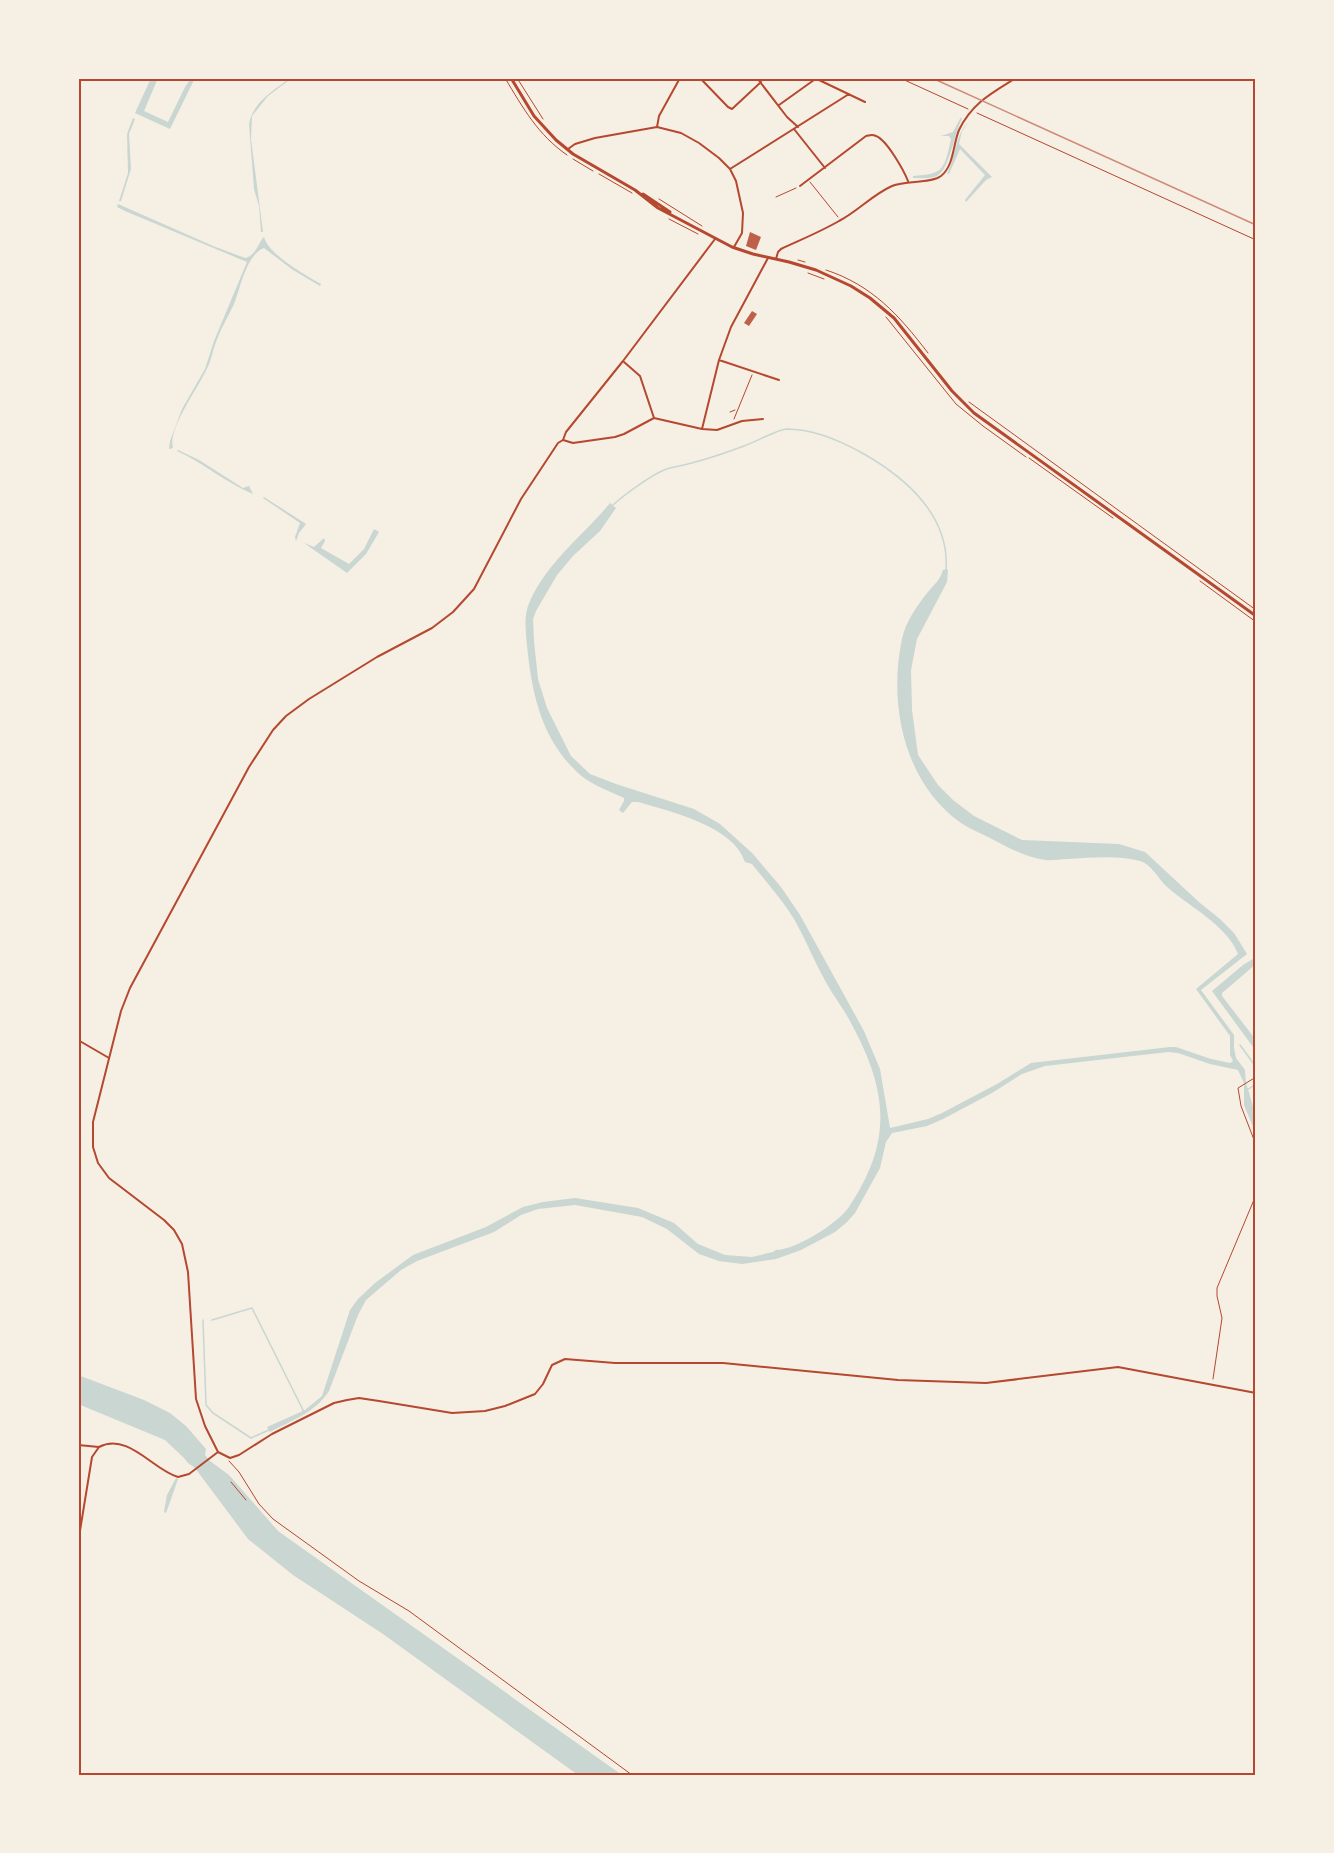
<svg xmlns="http://www.w3.org/2000/svg" width="1334" height="1853" font-family="'Fira Sans Condensed',sans-serif">
<style>
.water{fill:#c9d6d2}
.lines{fill:none;stroke-linecap:round;stroke-linejoin:round}
.stream{stroke:#c9d6d2;stroke-width:1.5}
.building{fill:#bf614a}
.path{stroke:#b5482f;stroke-width:1}
.service{stroke:#b5482f;stroke-width:1}
.minor{stroke:#b5482f;stroke-width:2}
.tertiary{stroke:#b5482f;stroke-width:2}
.primary{stroke:#b5482f;stroke-width:3}
.rail{stroke:#cf8b77;stroke-width:1.5}
.neatline{fill:none;stroke:#b5482f;stroke-width:2}
</style>
<rect width="100%" height="100%" fill="#f6efe4"/>
<path class="water" d="M151,78h7l-14,33 24,11 17,-35 6,-9 3,2 -24,49 -35,-16z
M290,78h2l-24,18 -16,20 -1,23 12,93h-2l-2,-26 -5,-17 -5,-65c4,-22 24,-33 41,-46z
M961,117l1,2c-8,14 -12,50 -25,57 -7,3 -17,2 -24,2v-2c31,-2 31,-6 38,-37l-2,-3h-8l12,-4z
M133,118l2,1 -6,15 2,35 -10,32h-2l9,-28 -1,-39z
M968,123l-6,8 -3,13 33,33 -6,3 -20,22 -1,-2 20,-25 -25,-26 -11,25h-2c8,-15 9,-42 21,-51z
M118,204l95,42 32,12c11,-2 13,-15 19,-21 5,18 41,38 57,47l-1,2 -27,-16 -29,-22c-18,7 -23,39 -30,56 -6,13 -13,24 -18,38 -3,7 -4,15 -7,22 -8,21 -42,64 -36,84l-4,1 1,-8 12,-32 23,-40 9,-28 33,-79 -122,-51 -8,-4z
M178,450l21,10 44,28 6,-2 4,8c-27,-11 -49,-31 -76,-43z
M264,497l42,27 -7,9 -3,8 -1,-4 5,-14 -37,-25z
M610,503l6,5 -16,23 -27,25 -16,19 -21,36 -3,8 1,22 4,38 9,29 24,48 19,18 26,10 78,25 26,15 32,29 29,34 19,28 64,116 16,38 10,59 38,-9 14,-6 55,-29 34,-21 139,-16h6l35,12 19,4 3,-2 -3,-6v-19l-34,-47 42,-35c-11,-29 -50,-48 -72,-68 -8,-8 -15,-22 -26,-25 -23,-6 -49,-3 -73,-2 -7,0 -15,2 -22,1 -20,-3 -38,-13 -55,-22 -9,-5 -20,-9 -29,-15 -57,-40 -73,-119 -59,-184 3,-16 16,-35 26,-47 8,-10 11,-10 15,-22l3,-1 2,1 -1,12 -30,57 -6,31 1,40 6,45 20,30 15,15 21,16 48,24 97,4 26,8 55,51 20,16 14,14 13,21 -46,36 33,45v13l2,10 9,12 1,13 10,33v18l-12,-29v-22l-6,-13 -28,-6 -32,-11 -10,-1 -123,14 -23,8 -30,19 -49,26 -16,7 -35,7 -6,9 -6,26 -25,45 -8,9 -12,10 -34,18 -25,9 -34,5 -23,-3 -20,-7 -32,-25 -25,-12 -67,-12 -37,4 -17,6 -27,17 -77,29 -16,9 -35,30 -8,15 -29,76c-14,22 -37,29 -59,41l-3,-5 38,-17 17,-14 28,-86 8,-11 17,-16 38,-28 73,-28 37,-20 20,-5 32,-4 63,10 36,15 24,21 27,11 27,2 21,-5 3,-2c20,0 62,-27 73,-43 44,-66 39,-116 2,-184 -7,-14 -17,-26 -24,-39 -12,-21 -21,-44 -33,-65 -12,-20 -28,-37 -42,-55l-7,-2c-11,-36 -76,-51 -107,-60h-6l-9,11 -4,-3 5,-9v-3c-17,-8 -38,-15 -51,-30 -33,-34 -41,-76 -46,-122 -1,-14 -4,-31 3,-45 18,-40 53,-65 80,-98z
M374,529l5,3 -13,22 -19,19 -43,-30 10,4 10,-9 1,3 -4,7 28,16 15,-15z
M1256,957v7l-34,29v3l34,44v11l-44,-60 31,-26z
M78,1375l66,25 26,13 16,13 20,23 -1,6 5,6 19,14 49,56 344,244h-44l-195,-141 -90,-59 -45,-36 -53,-71 -7,-5 -4,-5 -19,-18 -87,-36z
M176,1478l2,1 -12,34 -2,-1 3,-17z"/>
<g class="lines">
<path class="stream" d="M613,505c11,-10 43,-34 57,-37 26,-5 50,-13 74,-22 12,-4 32,-16 43,-17 27,0 54,12 77,25 42,24 86,62 82,116
M1240,1045l16,22
M1247,1090l9,-6
M203,1320l3,85 7,8 38,25 18,-8
M212,1320l40,-12 52,104"/>
</g>
<path class="building" d="M750,232l11,5 -5,13 -10,-4z
M752,311l5,3 -8,12 -5,-3z"/>
<g class="lines">
<path class="path" d="M505,78c18,30 33,57 62,77
M517,78l26,41
M900,78l68,31
M977,113l279,127
M573,159l20,12
M599,174l33,19
M810,182l28,35
M776,197l20,-9
M659,199l43,27
M669,219l29,15
M798,260l7,2
M826,270c46,15 73,45 102,83
M808,273l16,6
M886,317l70,87 27,22 43,31
M969,402l287,208
M730,412l5,-2
M734,419l18,-44
M1200,581l56,41
M1256,1077l-18,11 3,18 15,39
M1213,1379l9,-61 -5,-22v-8l39,-93
M229,1461l10,11 20,32 14,15 86,62 50,30 223,164
M231,1482l15,18"/>
<path class="service" d="M1029,458l84,60"/>
<path class="minor" d="M700,78l28,29 4,2 29,-27
M757,78l30,39 11,10
M779,105l35,-25h5l46,22
M657,127l2,-11 21,-38
M794,129l31,39
M568,149l7,-5 20,-6 62,-11 24,6 18,10 20,15 11,11 6,12 7,32 -1,20 -8,14
M730,169l119,-75
M800,186l66,-50c5,-1 6,-2 10,0 11,4 28,35 32,45
M776,259l2,-7 3,-3c19,-9 39,-17 58,-28 19,-10 33,-26 53,-35 14,-6 38,-2 49,-10 13,-10 12,-32 18,-46 13,-27 33,-37 57,-52
M719,360l60,20
M624,362l16,14 14,42
M702,429l15,1 25,-9 21,-2
M563,440l10,3 42,-6 9,-3 30,-16 48,11 17,-69 12,-33 37,-69
M78,1040l31,18
M78,1445l21,2
M218,1452l12,6 9,-3 33,-21 62,-31 13,-3 12,-2 20,3 73,12 33,-2 20,-5 30,-12 8,-10 9,-19 13,-6 50,4h108l175,17 88,3 132,-16 138,26"/>
<path class="tertiary" d="M78,1543l14,-86 7,-10c29,-15 54,23 79,30l11,-3 29,-22 -13,-26 -9,-27 -8,-127 -6,-28 -8,-14 -10,-10 -55,-42 -11,-15 -5,-16v-25l28,-111 9,-23 119,-221 24,-37 13,-14 23,-17 68,-42 55,-29 21,-16 21,-23 47,-90 37,-56 5,-3 3,-8 57,-71 92,-122"/>
<path class="primary" d="M511,78l23,38 22,24 17,14 62,36 23,18 74,39 21,7 36,8 27,8 35,16 19,12 24,20 58,73 22,22 282,203
M643,194l27,18"/>
<path class="rail" d="M932,78l324,147"/>
</g>
<rect width="1334" height="1853" fill="none" stroke="#f6efe4" stroke-width="159"/>
<rect x="80" y="80" width="1174" height="1694" class="neatline"/>
</svg>
